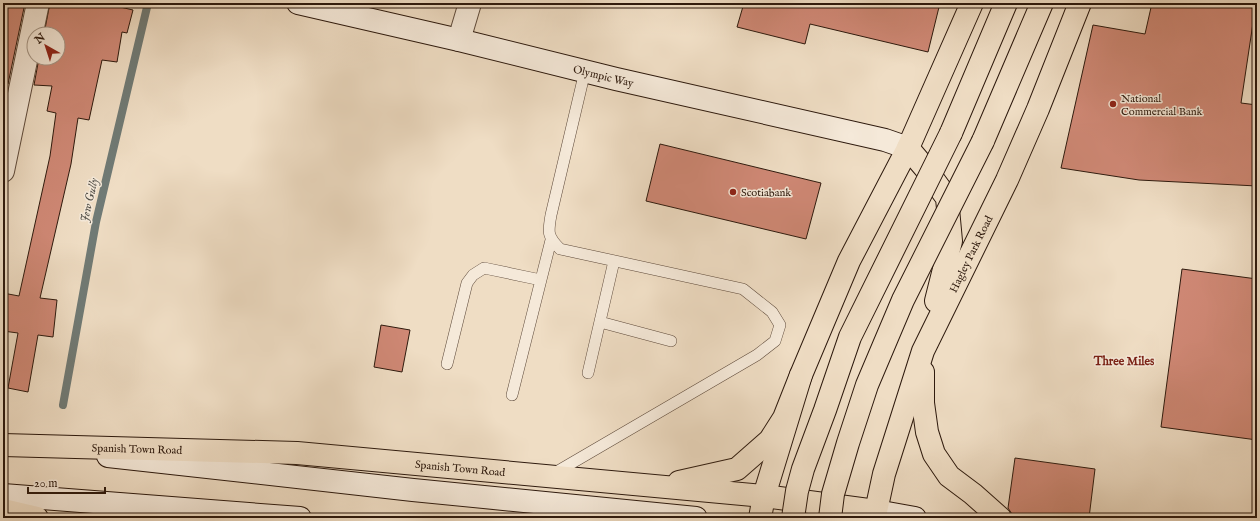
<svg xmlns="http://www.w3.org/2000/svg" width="1260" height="521" font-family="'IM FELL English',serif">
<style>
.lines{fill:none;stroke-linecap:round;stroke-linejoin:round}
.stream{stroke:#707a75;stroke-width:8}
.building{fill:#cf8875;stroke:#2d190d}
.lane-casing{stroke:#5e4a3b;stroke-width:12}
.street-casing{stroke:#5e4a3b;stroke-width:24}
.secondary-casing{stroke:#2d190d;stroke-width:24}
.primary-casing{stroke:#2d190d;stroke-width:24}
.highway-casing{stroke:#2d190d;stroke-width:24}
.lane{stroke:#f5e9d9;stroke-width:11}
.street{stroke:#f5e9d9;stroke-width:22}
.secondary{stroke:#f5e9d9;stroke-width:22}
.primary{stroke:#efddc4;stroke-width:22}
.highway{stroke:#efddc4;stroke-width:22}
.primary-bridge-casing{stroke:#2d190d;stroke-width:24;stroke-linecap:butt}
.primary-bridge{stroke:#efddc4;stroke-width:22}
.poi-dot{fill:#8f2418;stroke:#f5e9d9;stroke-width:1.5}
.labels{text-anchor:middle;stroke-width:3;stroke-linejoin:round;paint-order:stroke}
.street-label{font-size:11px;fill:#2d190d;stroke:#f5e9d9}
.poi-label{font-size:11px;fill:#2d190d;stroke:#f5e9d9;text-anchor:start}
.water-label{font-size:12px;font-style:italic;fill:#54514a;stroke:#f5e9d9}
.neighbourhood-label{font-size:12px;font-weight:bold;fill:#7a1f14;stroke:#f5e9d9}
</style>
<rect width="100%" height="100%" fill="#efddc4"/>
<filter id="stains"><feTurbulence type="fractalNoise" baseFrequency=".005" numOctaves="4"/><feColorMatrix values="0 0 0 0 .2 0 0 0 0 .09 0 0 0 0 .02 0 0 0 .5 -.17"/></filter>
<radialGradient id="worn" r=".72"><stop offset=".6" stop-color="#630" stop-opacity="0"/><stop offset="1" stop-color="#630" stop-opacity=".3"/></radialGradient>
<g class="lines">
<path class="stream" d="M63,405l33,-183 52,-219"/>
</g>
<path class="building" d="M3,3h22l-17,81 -5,-1z
M50,3h53l30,7 -6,23 -5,-1 -5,30 -15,-2 -13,60 -11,-2 -7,46 -31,134 17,2 -4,37 -15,-2 -10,57 -20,-4 10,-55 -15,-2v-38l16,3 31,-140 6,-43 -9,-2 5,-25 -18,-1 5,-27h19v-24h-14z
M744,3h196l-12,49 -118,-28 -5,20 -68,-17z
M1152,3h104l-15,100 16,2v81l-118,-6 -78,-12 32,-143 52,9z
M660,144l161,39 -15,56 -160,-38z
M1182,269l75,10v161l-96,-13z
M381,325l29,5 -8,42 -28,-5z
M1015,458l80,11 -6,49h-77v-4l-4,-6z"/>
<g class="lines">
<defs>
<path id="lane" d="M600,322l71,19
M447,364l20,-81 6,-8 11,-7 57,12
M588,373l26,-112
M512,395l39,-155
M553,474l204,-119 18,-14 5,-16 -8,-13 -29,-23 -183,-40c-13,-13 -12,-17 -9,-34l34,-144"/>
<path id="street" d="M459,40l11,-37
M3,171l35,-168"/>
<g id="secondary">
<path id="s1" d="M298,3l161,37 157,39 269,61 23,8"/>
<path d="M108,456l305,34 283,28"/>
<path d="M3,495l297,23"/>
<path d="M876,511l39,7"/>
</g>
<g id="primary">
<path d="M951,133l55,-130"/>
<path d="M983,141l59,-138"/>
<path d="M908,148l17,20 22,30 4,43 -15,60"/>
<path d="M923,372v31l4,29 7,22 15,22 24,18 27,24"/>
<path d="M764,496l37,-121 48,-114 59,-113 64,-145"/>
<path id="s2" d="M876,511l8,-37 39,-123 84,-171 31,-71 42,-106"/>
</g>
<g id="highway">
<path id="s3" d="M3,445l294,8 467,43 112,15 -2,7"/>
<path d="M679,482l58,-13 33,-29 14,-22 17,-43"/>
<path d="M3,510l34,8"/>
<path d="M760,518l4,-22"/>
</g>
</defs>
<use href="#lane" class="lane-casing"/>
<use href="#street" class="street-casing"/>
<use href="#secondary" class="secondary-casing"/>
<use href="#primary" class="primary-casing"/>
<use href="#highway" class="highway-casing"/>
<use href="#lane" class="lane"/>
<use href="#street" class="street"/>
<use href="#secondary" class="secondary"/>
<use href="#primary" class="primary"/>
<use href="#highway" class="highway"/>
<defs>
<path id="primary-bridge" d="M793,518l4,-27 6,-22 22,-59 25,-73 101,-204
M830,518l3,-24 15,-51 19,-58 36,-85 80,-159"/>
</defs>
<use href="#primary-bridge" class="primary-bridge-casing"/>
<use href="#primary-bridge" class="primary-bridge"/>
</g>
<g class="poi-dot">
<circle cx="1113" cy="104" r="4"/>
<circle cx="733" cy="192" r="4"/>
</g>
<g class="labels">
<g class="street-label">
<text dy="4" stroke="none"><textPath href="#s1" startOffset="314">Olympic Way</textPath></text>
<text dy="4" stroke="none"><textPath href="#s2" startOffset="275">Hagley Park Road</textPath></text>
<text dy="4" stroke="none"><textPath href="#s3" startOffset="134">Spanish Town Road</textPath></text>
<text dy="4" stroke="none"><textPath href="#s3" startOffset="458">Spanish Town Road</textPath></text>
</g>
<g class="poi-label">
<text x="1121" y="102">National<tspan x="1121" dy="13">Commercial Bank</tspan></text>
<text x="741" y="196">Scotiabank</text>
</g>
<g class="water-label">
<text transform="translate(89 200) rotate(-77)" y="4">Jew Gully</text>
</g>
<g class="neighbourhood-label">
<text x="1124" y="365">Three Miles</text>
</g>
</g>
<rect width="1260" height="521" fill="none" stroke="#efddc4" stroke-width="16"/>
<rect x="4" y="4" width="1252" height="513" fill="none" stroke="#2d190d" stroke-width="2"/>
<rect x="8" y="8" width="1244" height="505" fill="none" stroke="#2d190d"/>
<g transform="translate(46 46) rotate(321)"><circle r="19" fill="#f5e9d9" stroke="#a59687"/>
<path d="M0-3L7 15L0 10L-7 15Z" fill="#8f2418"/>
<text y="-6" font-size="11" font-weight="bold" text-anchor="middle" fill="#2d190d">N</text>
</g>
<path d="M28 487v6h77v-6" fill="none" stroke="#2d190d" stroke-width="2"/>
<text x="34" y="487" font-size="12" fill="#2d190d" stroke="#f5e9d9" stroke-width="3" paint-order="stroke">20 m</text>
<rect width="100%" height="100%" filter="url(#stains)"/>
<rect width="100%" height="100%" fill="url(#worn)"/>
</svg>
